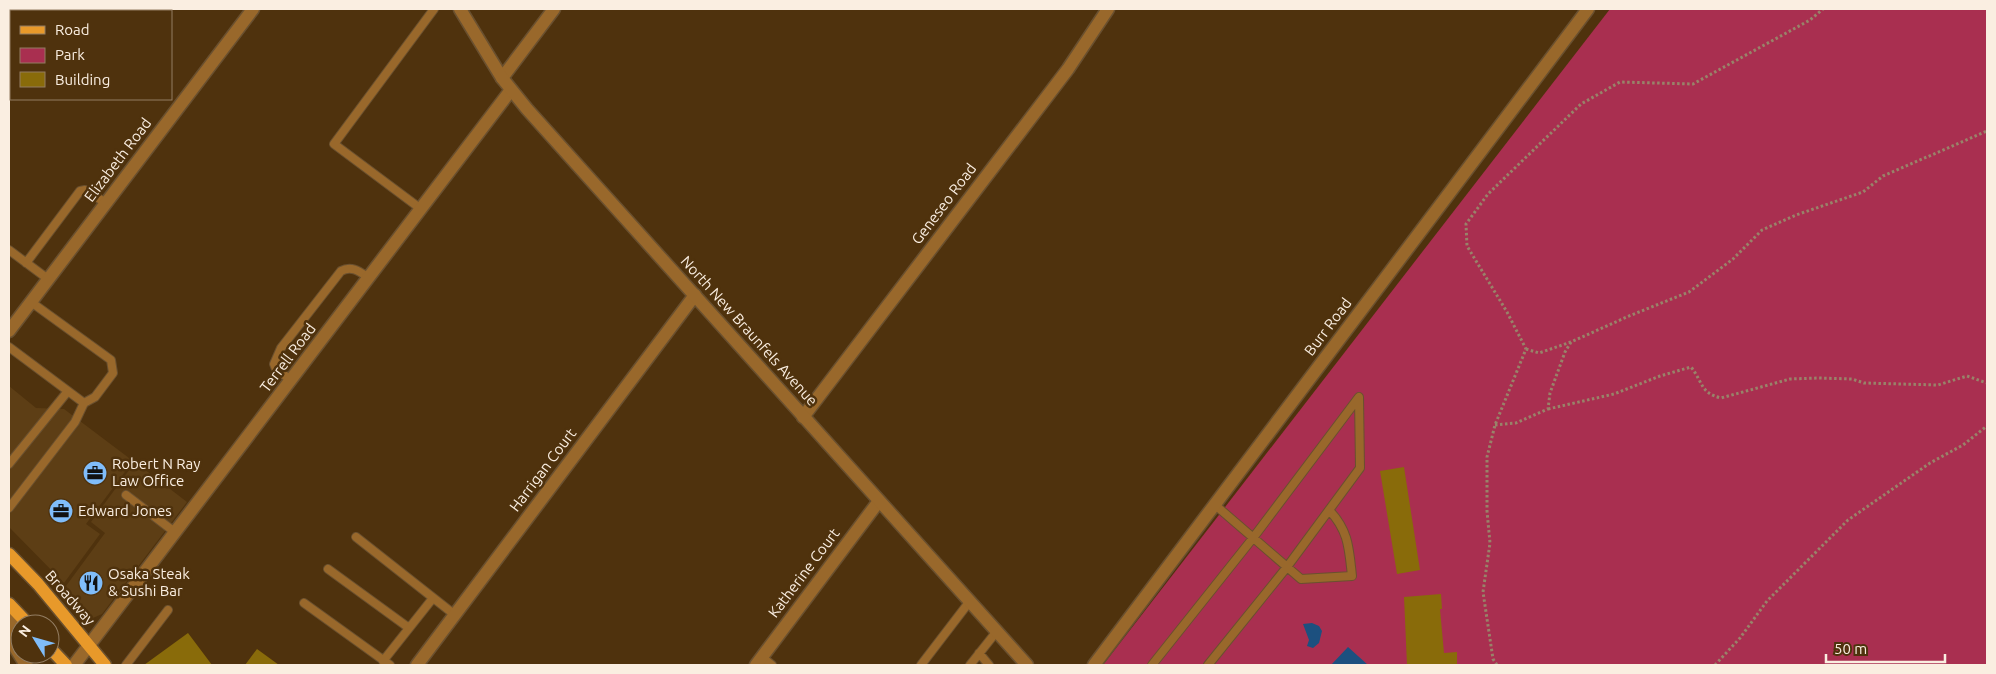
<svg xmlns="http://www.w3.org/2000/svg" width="1996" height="674" font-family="Ubuntu,sans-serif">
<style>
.built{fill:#5d3e15}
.green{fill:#a92f50}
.water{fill:#1c507f}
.building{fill:#896b0a}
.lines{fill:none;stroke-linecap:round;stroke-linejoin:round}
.service-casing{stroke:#6a502f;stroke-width:10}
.minor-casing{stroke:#6a502f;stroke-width:15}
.tertiary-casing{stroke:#6a502f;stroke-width:15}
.primary-casing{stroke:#6a502f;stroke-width:15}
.path{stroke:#998369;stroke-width:3;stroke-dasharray:2.5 2.5;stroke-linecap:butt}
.service{stroke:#99682b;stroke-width:8}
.minor{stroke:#99682b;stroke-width:12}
.tertiary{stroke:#99682b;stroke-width:12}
.primary{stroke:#e8992a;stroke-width:12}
.labels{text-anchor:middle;stroke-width:5;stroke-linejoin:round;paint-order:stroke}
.street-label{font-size:15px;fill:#faeee1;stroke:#4f320d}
.poi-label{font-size:15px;fill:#faeee1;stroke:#4f320d;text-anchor:start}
</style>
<rect width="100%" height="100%" fill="#4f320d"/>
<path class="built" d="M9,386l27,22 28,1 69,52 -47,63 14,10 -36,49 -55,-56z
M135,462l52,40 -85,112 -9,4 -8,-6 -19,-26 39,-53 -14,-11z"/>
<path class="green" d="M1610,9h377v656h-884z"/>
<path class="water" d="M1312,623l7,3 3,5 -3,12 -6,5 -6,-2 2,-6 -6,-16z
M1348,647l20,18h-37z"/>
<path class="building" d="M1404,467l16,103 -23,4 -17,-103z
M1441,594l1,15h-2l4,44 13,-1v13h-50l-3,-68z
M188,633l24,32h-68z
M257,649l22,16h-34z"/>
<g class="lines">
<defs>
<path id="service" d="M421,209l-87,-65 100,-135
M9,250l39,29
M26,263l54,-72 5,-1 21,13
M9,347l75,56 11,-6 18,-24 -2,-13 -80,-58
M291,380l-15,-11 -2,-5 7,-16 60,-77c11,-6 19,1 28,7
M9,464l59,-73
M126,495l50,38
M1214,504l87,75 51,-3c-3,-27 -3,-45 -23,-66
M9,508l66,-86 9,-19
M356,537l99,78
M328,569l81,59
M304,603l86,62
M979,653l10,12
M762,657l10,8
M383,661l50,-63
M126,665l42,-55
M921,665l49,-64
M970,665l27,-34
M1152,665l101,-127 106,-141 1,71 -73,99 -79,98"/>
<path id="minor" d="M502,78l52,-69
M9,331l244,-322
M803,417l265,-348 40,-60
M9,604l7,45 10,16
M74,665l437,-575
M417,665l278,-370
M756,665l123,-164"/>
<path id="tertiary" d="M460,9l42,69 25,31 500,556
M1094,665l494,-656"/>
<path id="primary" d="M9,554l29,30 67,81
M9,604l19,20
M50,648l16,17"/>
</defs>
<use href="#service" class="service-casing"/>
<use href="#minor" class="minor-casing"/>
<use href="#tertiary" class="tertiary-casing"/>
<use href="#primary" class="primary-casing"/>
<path class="path" d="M1526,349l13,4 32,-11
M1548,409l66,-15 46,-18 31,-9c12,15 9,26 30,31l69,-19 29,-1 33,1 12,4 74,2 29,-9 20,7
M1495,425l21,-2 32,-14 2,-16 15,-41 6,-10 58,-26 60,-24 44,-33 29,-29 34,-15 67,-23 20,-16 104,-45
M1497,665l-4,-6 -10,-67 7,-49 -3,-32v-54l8,-32 31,-76 -19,-37 -40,-66 -1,-22 22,-30 93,-90 39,-22 73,2 117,-64 13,-11
M1715,665l25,-27 27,-37 81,-81 82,-57 33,-18 24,-19"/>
<use href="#service" class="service"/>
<use href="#minor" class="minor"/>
<use href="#tertiary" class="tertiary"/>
<use href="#primary" class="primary"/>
</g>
<defs>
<symbol id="office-disc" viewBox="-11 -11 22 22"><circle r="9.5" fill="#80bdfa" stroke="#4f320d"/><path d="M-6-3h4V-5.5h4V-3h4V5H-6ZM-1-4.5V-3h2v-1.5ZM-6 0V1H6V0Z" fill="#111"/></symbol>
<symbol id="restaurant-disc" viewBox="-11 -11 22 22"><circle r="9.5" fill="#80bdfa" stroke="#4f320d"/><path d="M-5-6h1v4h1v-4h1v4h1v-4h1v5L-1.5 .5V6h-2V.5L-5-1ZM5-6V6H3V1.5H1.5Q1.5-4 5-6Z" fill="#111"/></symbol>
</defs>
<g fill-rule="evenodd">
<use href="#office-disc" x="81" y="459" width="28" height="28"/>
<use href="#office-disc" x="47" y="497" width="28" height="28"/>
<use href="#restaurant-disc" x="77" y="569" width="28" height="28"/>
</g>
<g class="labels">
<g class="street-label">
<text transform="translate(118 160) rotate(-53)" y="5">Elizabeth Road</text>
<text transform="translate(944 204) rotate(-53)" y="5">Geneseo Road</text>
<text transform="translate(1328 327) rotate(-53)" y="5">Burr Road</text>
<text transform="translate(749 331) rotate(48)" y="5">North New Braunfels Avenue</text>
<text transform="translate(288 358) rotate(-53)" y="5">Terrell Road</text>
<text transform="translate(543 470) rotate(-53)" y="5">Harrigan Court</text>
<text transform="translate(804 573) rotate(-53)" y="5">Katherine Court</text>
<text transform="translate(70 598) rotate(49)" y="5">Broadway</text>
</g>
<g class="poi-label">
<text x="112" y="469">Robert N Ray<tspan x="112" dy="17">Law Office</tspan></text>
<text x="78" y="516">Edward Jones</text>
<text x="108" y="579">Osaka Steak<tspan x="108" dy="17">&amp; Sushi Bar</tspan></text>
</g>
</g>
<rect width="1996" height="674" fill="none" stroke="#faeee1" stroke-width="20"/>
<rect x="10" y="10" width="162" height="90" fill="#4f320d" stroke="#937d62"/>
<rect x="20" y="26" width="25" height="8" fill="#e8992a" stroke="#937d62"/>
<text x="55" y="35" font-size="15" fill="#faeee1">Road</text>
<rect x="20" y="48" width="25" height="15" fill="#a92f50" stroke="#937d62"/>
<text x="55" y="60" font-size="15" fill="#faeee1">Park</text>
<rect x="20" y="72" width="25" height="15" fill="#896b0a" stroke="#937d62"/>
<text x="55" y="85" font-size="15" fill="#faeee1">Building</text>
<g transform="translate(35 639) rotate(307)"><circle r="24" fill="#4f320d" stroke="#937d62"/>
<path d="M0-4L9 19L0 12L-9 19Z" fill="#80bdfa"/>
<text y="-8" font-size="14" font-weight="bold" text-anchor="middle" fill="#faeee1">N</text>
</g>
<path d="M1826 654v8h119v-8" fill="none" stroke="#faeee1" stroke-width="2.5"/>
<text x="1834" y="654" font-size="15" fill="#faeee1" stroke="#4f320d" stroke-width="4" paint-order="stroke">50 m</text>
</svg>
